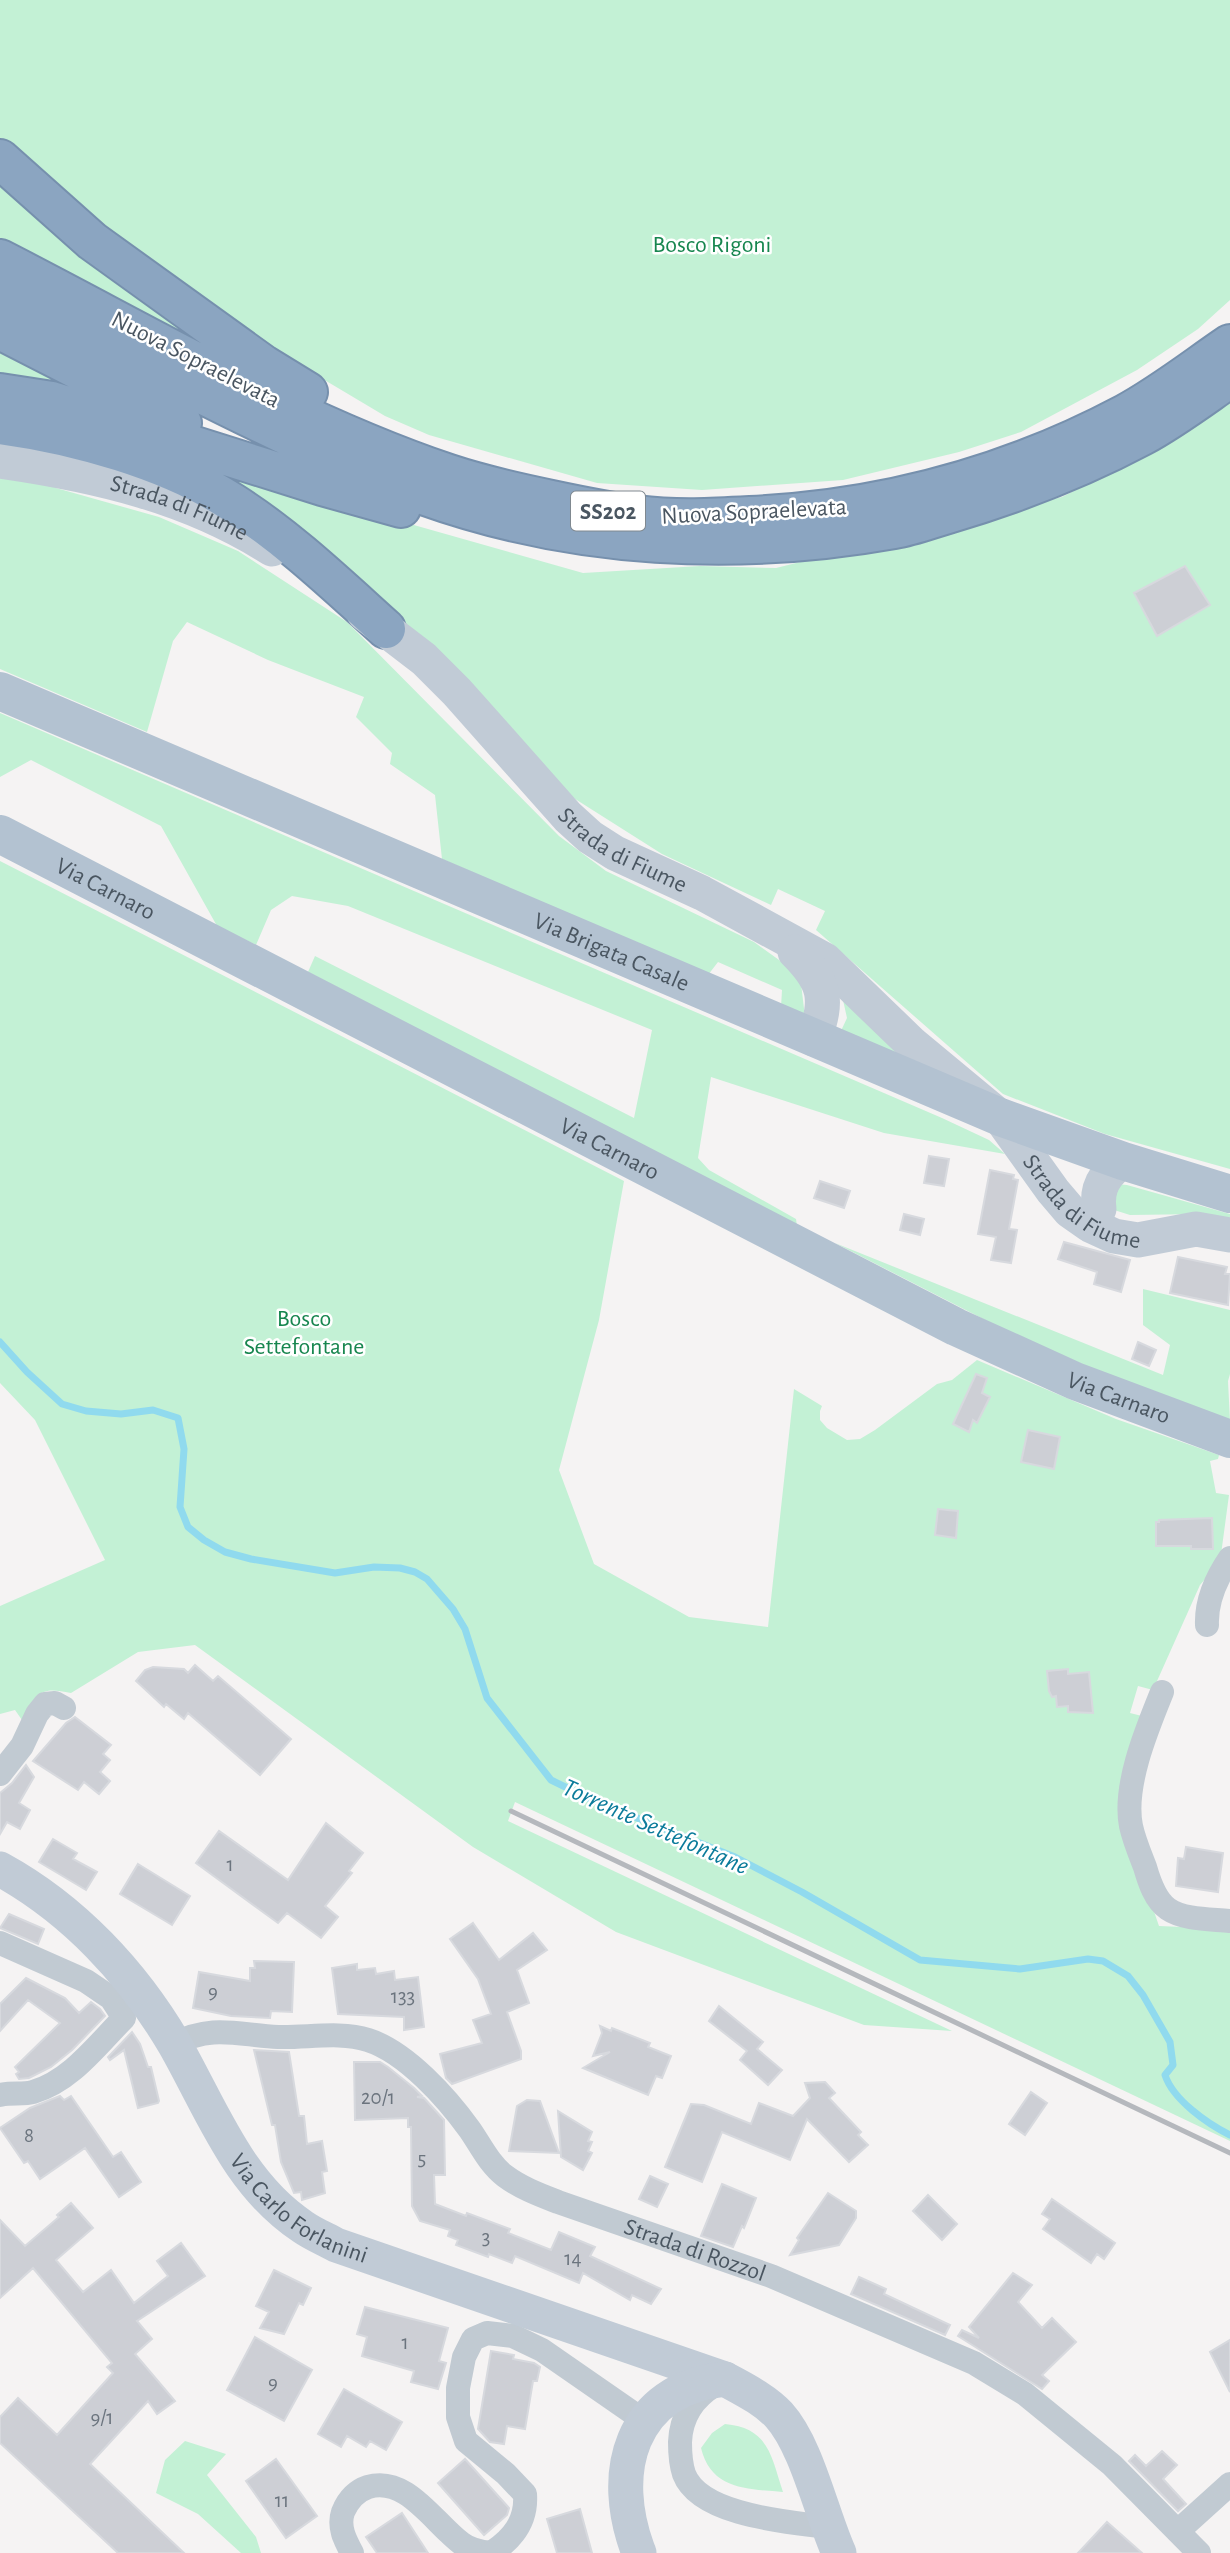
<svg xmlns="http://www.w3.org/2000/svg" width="1230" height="2553" font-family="'Alegreya Sans',sans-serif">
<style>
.green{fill:#c3f1d5}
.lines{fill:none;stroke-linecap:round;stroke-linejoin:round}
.stream{stroke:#90daee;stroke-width:7}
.building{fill:#cdcfd5;stroke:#d7d9de;stroke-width:2}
.highway-casing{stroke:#7690ad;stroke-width:42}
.street{stroke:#c1cad2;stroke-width:24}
.secondary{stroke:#c1cbd6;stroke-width:35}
.primary{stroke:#b3c2d1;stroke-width:38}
.highway{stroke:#8ba5c1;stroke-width:38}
.rail{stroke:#b5b8bd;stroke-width:5}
.labels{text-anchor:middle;stroke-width:5;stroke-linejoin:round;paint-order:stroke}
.number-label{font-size:21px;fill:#6b747e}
.shield{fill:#fff;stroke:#808990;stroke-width:2}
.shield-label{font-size:23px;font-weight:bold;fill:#4a5661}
.park-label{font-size:24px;fill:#17864f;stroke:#fff}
.street-label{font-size:24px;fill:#4a5661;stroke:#fff}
.water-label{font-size:26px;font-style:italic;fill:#0c7c9b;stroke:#fff}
</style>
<rect width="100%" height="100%" fill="#f5f3f3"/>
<path class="green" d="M0,0h1230v300l-32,29 -61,41 -116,62 -62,20 -116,28 -141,10 -105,-7 -168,-48 -44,-19 -89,-53 -164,-110 -84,-67 -48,-47z
M0,184l223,170 -223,-112z
M0,344l241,132 342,97 117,-7 76,2 286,-71 98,-50 70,-48v770l-125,-35 -102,-40 -187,-164 9,-19 -47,-22 -7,16 -109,-51 -90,-57 -300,-280 -272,-103z
M0,438l56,50 103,29 79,34 109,71 212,214 47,35 148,71 46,33 5,42 -24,-10 1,-17 -64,-28 -10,13 -266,-116 -7,-64 -45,-31 2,-11 -36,-36 8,-20 -96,-37 -81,-38 -14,19 -26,91 -147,-63z
M0,713l942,405 47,22 16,14 -121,-21 -173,-56 -13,81 11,12 87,49 1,7 -489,-254 7,-16 319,162 18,-88 -304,-124 -56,-10 -21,14 -15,35 -39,-19 -56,-100 -130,-66 -31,17z
M0,861l624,320 -25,139 -40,150 35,94 95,53 79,10 26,-238 28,17 -2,5v9l7,8 20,12 13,-1 15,-9 62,-46 15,-4 25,-20 139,59 103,36 -1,4 -8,2 6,32 13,2 -9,67 -20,23 -47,105 -15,-4 -8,27 16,4 -17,122 30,87 71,3v212l-715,-339 -7,19 444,210 -88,-6 -248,-93 -143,-85 -278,-202 -57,7 -67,41c-32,-7 -34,0 -49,27l-7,-10 -15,4v-108l105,-46 -70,-140 -35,-37z
M843,1000l59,55 -62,-22 7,-15z
M1116,1184l11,1 103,29v7l-27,-7 -73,1 -19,-6z
M835,1243l328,132 7,-30 -27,-20v-36l87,21v64l-2,7 2,40 -103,-37 -132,-59z
M725,2424c44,4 46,32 58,68 -35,-3 -72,-2 -82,-44l11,-15z
M185,2441l41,13 -19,21 49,62 5,16h-20l-43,-39 -42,-21 9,-33z"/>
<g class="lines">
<path class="stream" d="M0,1342l27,30 35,32 24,7 35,3 32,-4 25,8 6,31 -4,58 8,20 16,13 21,12 26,7 84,14 39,-6 26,1 15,4 12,7 26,30 12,20 22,69 64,82 41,20 143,57 67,35 118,68 100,9 68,-10 15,2 25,15 15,19 27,47 3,23 -8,10c8,25 43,49 65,60"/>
</g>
<path class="building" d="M1185,566l25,39 -53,31 -23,-43z
M929,1156l20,3 -5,27 -20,-3z
M990,1170l24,5 -1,4 5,1 -9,49 8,1 -6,33 -20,-3 5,-23 -18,-3z
M820,1181l30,10 -6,17 -30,-10z
M904,1214l20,5 -4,16 -20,-5z
M1064,1242l66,18 -9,32 -27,-8 3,-12 -39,-13z
M1178,1257l49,10 -2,7h5l-2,31 -58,-12z
M1138,1342l18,8 -7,16 -17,-7z
M976,1374l11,4 -5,15 8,4 -13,26 -4,-3 -4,12 -16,-8z
M1028,1430l32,7 -6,32 -33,-7z
M938,1509l20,2 -2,27 -21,-3z
M1212,1518l1,31h-22v-3h-35v-24h3v-2z
M195,1665l18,16 5,-5 73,63 -31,36 -72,-62 -4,6 -18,-15 -2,3 -28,-26 9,-11 8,-3 31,2 4,4z
M1068,1669v5l21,-2 4,41 -25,-1v-6l-11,1 -1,-11 -4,1 -3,-6 -2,-20z
M75,1717l36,28 -8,9 7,6 -10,12 10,9 -11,13 -15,-12 -6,8 -45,-29 33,-38z
M26,1765l8,12 -15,26 11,7 -10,19 -13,-7 -7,12v-41l12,-10z
M326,1823l37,30 -14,18 3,2 -27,33 13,11 -17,21 -34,-25 -9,10 -82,-60 23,-32 69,49z
M53,1839l24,14 -4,6 24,13 -11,18 -47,-28z
M1186,1847l37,6 -5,39 -42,-6 2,-28 6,1z
M138,1864l52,32 -18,29 -52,-31z
M9,1914l35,15 -6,15 -38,-16z
M473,1923l26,37 34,-27 14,17 -30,20 12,33 -22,9 14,39v8l-69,25 -6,-6 -6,-24 42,-11 -9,-23 18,-6 -13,-35 -28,-40z
M254,1961l40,1 -2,50 -21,-1 -1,7 -39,-2 -38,-8 6,-36 51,9v-13h5z
M357,1964v6l18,-2 1,6 18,-3 1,9 23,-3 6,50 -20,3v-13l-66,-3 -6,-46z
M26,1978l39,20 14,15 12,-11 9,7 5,7 -33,34 -21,17 -22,11 -10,1 -3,-5 3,-2 -4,-5 45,-44 -32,-23 -28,31v-27z
M719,2006l44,36 -6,7 25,21 -14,15 -28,-25 7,-9 -38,-30z
M600,2026l11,5 1,-3 38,15 -2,4 23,9 -9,22 -6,-2 -8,19 -65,-27 27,-16 -17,4 9,-23z
M132,2032l8,12 8,23h3l8,34 -1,2 -20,5 -14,-58 -14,10 -2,-3z
M254,2050l35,2 10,64h5l3,28 15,-3 5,30 -5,1 3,21 -23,7 -1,-8 -7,1 -13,-31 -6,-37h-3z
M354,2062h26l8,5 26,21 8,8 -5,1 7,1 20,22 1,55h-11l1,29 31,12 1,-3 43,16 -2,4 43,17 8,-18 36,15 -5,9 71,33 -10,15 -19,-9 -2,5 -47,-27 -4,10 -64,-27 -3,7 -23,-9 -1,3 -32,-12 2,-5 -10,-4 2,-6 -30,-9 -8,-15 -1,-79h-3v-9l-53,2z
M825,2082l10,11 -6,5 32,34 -3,3 10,10 -19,17 -42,-43 -17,41 -68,-28 -20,50 -37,-15 26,-63 13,1 47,19 8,-21 34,13 17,-18 -5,-15z
M1031,2092l16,11 -22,32 -16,-11z
M60,2096l4,4 7,-4 42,61 8,-5 20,30 -22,15 -34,-49 -45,31 -12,-18 -4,2 -24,-35 30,-20z
M527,2100l13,1 19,52 -50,-2 8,-45z
M558,2111l34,21 -4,9 4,1 -4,9 4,2 -9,17 -22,-13z
M650,2176l18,8 -11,23 -18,-8z
M722,2184l34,14 -12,30 -2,-2 -9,21 -32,-11z
M828,2193l28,18v7l-17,27 -49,10 9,-15 -2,-2z
M928,2195l29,29 -15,16 -29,-29z
M1052,2199l63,44 -11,16 -7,-5 -6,9 -48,-34 7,-10 -8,-5z
M71,2203l22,25 -37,32 27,32 28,-22 23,33 34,-27 -11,-15 24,-18 24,33 -68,45 15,18 -17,15 40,47 -18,13 -9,-13 -58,63 94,89h-66l-118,-110v-26l18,-19 39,37 56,-62 -6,-6 5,-4 -79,-95 -33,30v-78l25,26 34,-29 -2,-2z
M274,2270l37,18 -8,17 -4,-2 -15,31 -24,-6 9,-16 -13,-6z
M1013,2273l19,12 -14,17 24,26 10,-10 24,24 -34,33 7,6 -7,8 -84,-53 4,-6 17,8 -10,-11z
M859,2277l27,12 -2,5 66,31 -5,10 -94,-41z
M365,2307l83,21 -9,33 7,2 -8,26 -27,-7 3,-11 -52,-15 5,-19 -10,-3z
M255,2337l57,33 -28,51 -57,-31z
M1230,2340v52l-20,-40z
M491,2351l23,4 -1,4 21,4 6,4 -3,14h-4l-8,48 -18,-3 -3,18 -14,-2 -12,-13z
M344,2389l58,33 -16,28 -16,-9 -4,6 -19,-11 -6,11 -23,-13z
M1162,2451l15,14 -14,14 23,25 -8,7 -49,-50 6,-6 11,11z
M276,2459l41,57 -31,22 -40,-57z
M465,2459l44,49 -2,7 -23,20 -46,-52z
M580,2509l12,44h-35l-10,-34z
M402,2513l26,40h-51l-11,-16z
M1107,2522l35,31h-64z"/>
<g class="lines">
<defs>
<path id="highway" d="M0,159l92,82 172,124 44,27
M0,259c147,75 292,162 449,215 33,11 69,19 103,26 28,6 57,12 85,15 38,5 76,3 113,1 132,-6 258,-40 375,-102 37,-20 71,-47 105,-70
M0,290c94,49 188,99 284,144 45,22 92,45 139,61 151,54 314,62 471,34 19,-3 39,-11 57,-16 67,-20 129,-44 191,-77 30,-16 59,-38 88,-58
M0,330l182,93
M0,393l52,8 270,85 79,22
M0,425c75,10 169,36 233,78 55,35 104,82 153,126"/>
</defs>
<use href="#highway" class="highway-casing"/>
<g class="street">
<path d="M1207,1625c-1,-24 10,-48 23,-67"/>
<path d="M1162,1692c-15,37 -39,94 -31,134 3,14 9,28 14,41 4,14 10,33 23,42 16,11 43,10 62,12"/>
<path d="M0,1774l22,-28 15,-32 8,-10 10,-1 9,5"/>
<path d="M0,1943l86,38 25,17 13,20c-27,27 -53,63 -91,74 -10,3 -22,0 -33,3"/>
<path id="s1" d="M174,2044c39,-20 63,-9 104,-7 29,1 62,-6 90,3 38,12 79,58 102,90 11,16 20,35 35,46 16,12 35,19 53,26l213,74 203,87 51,31 87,71 87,88"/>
<path d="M715,2385c-22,13 -34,32 -35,57 0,10 1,23 4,32 16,42 106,48 143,53"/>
<path d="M1178,2531l52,-47"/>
<path d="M352,2553c-7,-13 -14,-26 -9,-41 5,-12 13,-21 25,-25 38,-12 66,36 93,56 9,7 19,9 30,10"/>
<path d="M491,2553c22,-14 36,-32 34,-59l-19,-20 -40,-33 -8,-24v-29l6,-31 9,-18 14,-6 26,3 29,14 101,70"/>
</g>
<g class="secondary">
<path id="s2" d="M0,461c97,14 189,35 272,88"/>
<path id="s3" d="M364,613l60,46 33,33 111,125 22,20 25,16 87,40 123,67 87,84 88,73 53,74 17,20 20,14 24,11 24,4 58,-11 34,6"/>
<path d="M795,952c30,30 34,47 19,87"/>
<path d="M1099,1209c-3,-21 6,-36 24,-48"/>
<path id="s4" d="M0,1869c73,40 133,104 175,176 37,65 63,139 128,182 10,7 22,12 33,18l389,134c18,10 39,20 54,36 28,31 42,98 60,138"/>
<path d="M639,2553c-31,-79 -10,-164 86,-174"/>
</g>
<g class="primary">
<path id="s5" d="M0,691l1000,426 123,44 107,33"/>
<path id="s6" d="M0,834l956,493 119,54 155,58"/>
</g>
<use href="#highway" class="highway"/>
<path class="rail" d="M511,1811l719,342"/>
</g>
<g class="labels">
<g class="number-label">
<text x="230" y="1871">1</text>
<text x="213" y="1998">9</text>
<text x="403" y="2003">133</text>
<text x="378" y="2104">20/1</text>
<text x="29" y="2142">8</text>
<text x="422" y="2165">5</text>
<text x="486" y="2244">3</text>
<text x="573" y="2265">14</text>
<text x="405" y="2349">1</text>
<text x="273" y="2389">9</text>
<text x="102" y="2424">9/1</text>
<text x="282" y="2507">11</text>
</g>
<rect class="shield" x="571" y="491.5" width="74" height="39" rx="5"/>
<g class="shield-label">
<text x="608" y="519">SS202</text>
</g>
<g class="park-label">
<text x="712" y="252">Bosco Rigoni</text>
<text x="304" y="1326">Bosco<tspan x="304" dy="28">Settefontane</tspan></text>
</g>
<g class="street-label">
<text transform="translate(196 359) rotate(27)" y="8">Nuova Sopraelevata</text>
<text dy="8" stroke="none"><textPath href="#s2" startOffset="186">Strada di Fiume</textPath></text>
<text transform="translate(754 511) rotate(-3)" y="8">Nuova Sopraelevata</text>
<text dy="8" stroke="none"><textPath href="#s3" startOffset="354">Strada di Fiume</textPath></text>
<text dy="8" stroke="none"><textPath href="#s6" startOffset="119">Via Carnaro</textPath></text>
<text dy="8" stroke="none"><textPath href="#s5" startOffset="665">Via Brigata Casale</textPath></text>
<text dy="8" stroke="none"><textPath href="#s6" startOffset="686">Via Carnaro</textPath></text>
<text dy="8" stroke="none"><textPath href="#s3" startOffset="942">Strada di Fiume</textPath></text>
<text dy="8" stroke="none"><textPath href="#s6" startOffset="1253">Via Carnaro</textPath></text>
<text dy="8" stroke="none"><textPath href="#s4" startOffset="462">Via Carlo Forlanini</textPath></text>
<text dy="8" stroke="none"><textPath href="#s1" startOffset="597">Strada di Rozzol</textPath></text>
</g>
<g class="water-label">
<text transform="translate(656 1826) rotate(24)" y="9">Torrente Settefontane</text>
</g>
</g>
</svg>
